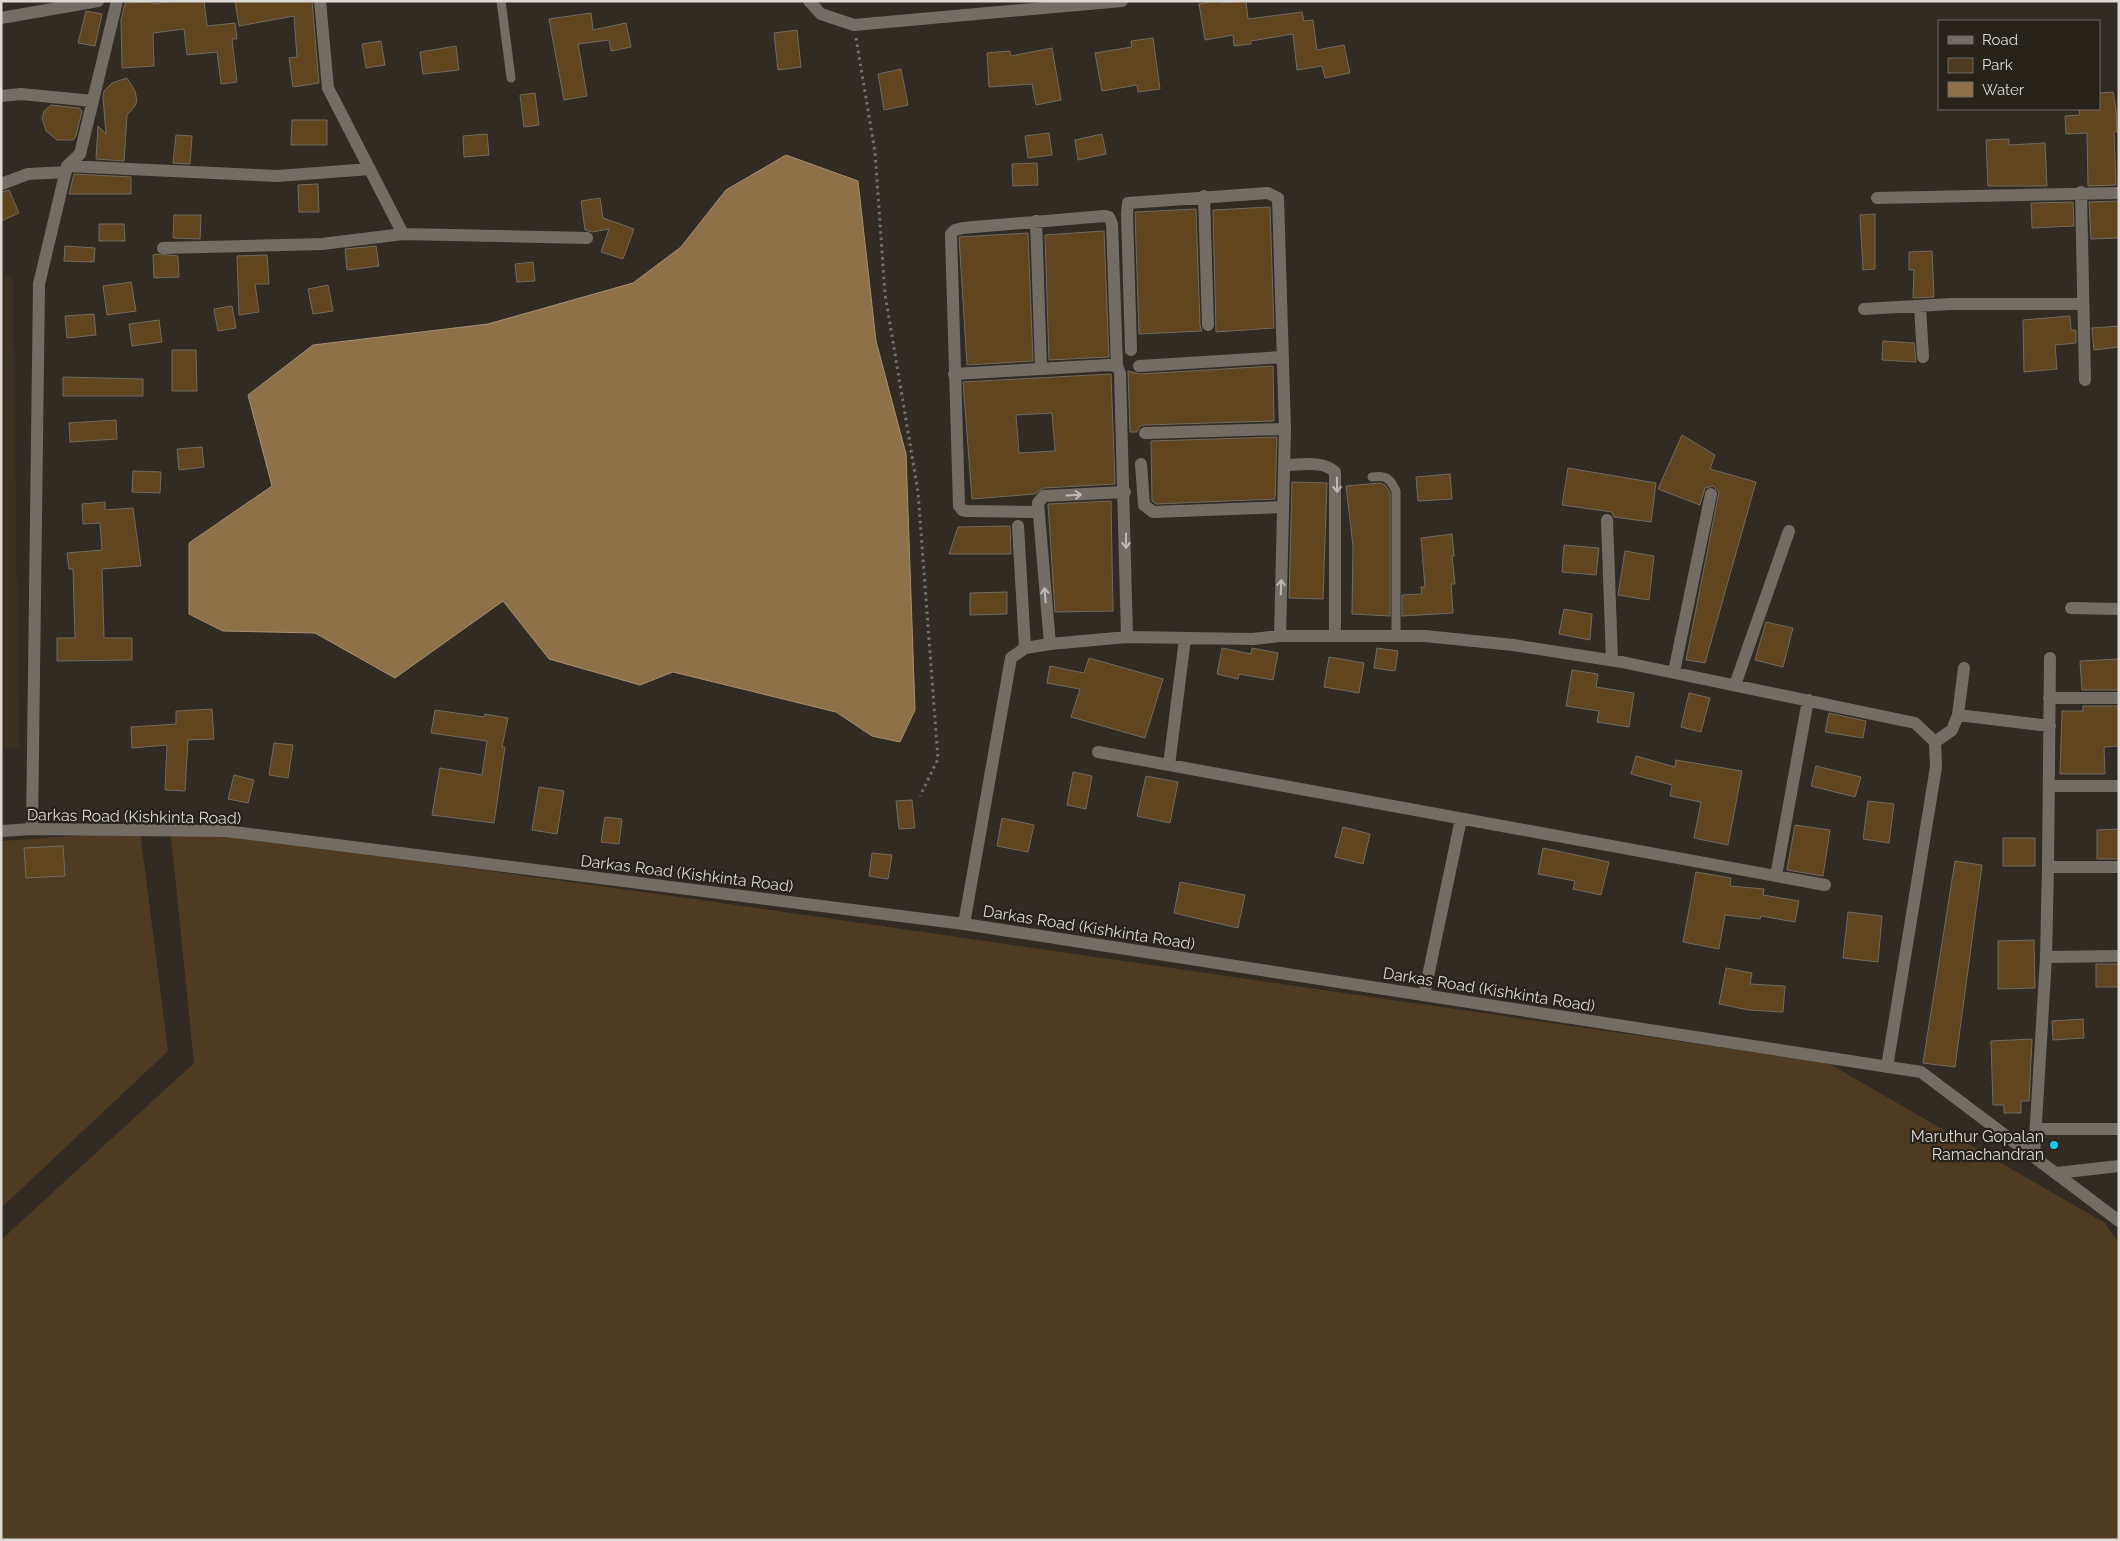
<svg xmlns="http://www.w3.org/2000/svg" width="2120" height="1541" font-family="Raleway,sans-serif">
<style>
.built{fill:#3a3023}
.green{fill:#4e3b22}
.water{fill:#8e7049;stroke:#a69073}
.building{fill:#61451e;stroke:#716b62;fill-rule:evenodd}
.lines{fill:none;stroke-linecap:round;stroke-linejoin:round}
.path{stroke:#76716b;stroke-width:3;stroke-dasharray:2.5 4;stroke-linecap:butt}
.lane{stroke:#746d65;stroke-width:9}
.street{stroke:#746d65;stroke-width:12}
.secondary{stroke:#746d65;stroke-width:12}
.oneway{stroke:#beb9b3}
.poi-dot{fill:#14cafb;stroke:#27221a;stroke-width:2}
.labels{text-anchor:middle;stroke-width:4.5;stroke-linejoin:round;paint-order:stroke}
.street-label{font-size:16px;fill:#ddd9d4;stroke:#27221a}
.poi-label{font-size:16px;fill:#ddd9d4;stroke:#27221a;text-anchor:end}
</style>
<rect width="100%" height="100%" fill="#312b24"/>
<path class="built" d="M13,276l6,471 -18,2v-472z"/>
<path class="green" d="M170,827l539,74 1119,162 277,160 14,20v297h-2118v-300l193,-177z
M140,831l28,220 -167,157v-367z"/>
<path class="water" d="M786,155l72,26 18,160 30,113 9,256 -15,32 -28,-6 -36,-24 -163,-40 -33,13 -91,-26 -46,-58 -108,77 -80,-45 -92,-2 -34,-17v-71l83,-57 -24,-91 65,-50 175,-21 145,-41 48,-36 45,-57z"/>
<path class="building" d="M178,1h26l3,25 28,-3 2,16h-5l5,43 -16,2 -4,-32 -30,3 -3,-26 -31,4 1,33 -32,2 -1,-48 4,-17 27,-1v2z
M235,1h77l7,82 -26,4 -4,-29 8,-1 -3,-41 -55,10z
M1217,1l5,2 24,-2 2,18 54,-7 2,9 9,-1 4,30 27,-5 6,28 -25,5 -3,-12 -25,4 -4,-36 -42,7v3l-17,2 -1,-11 -28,5 -6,-36z
M86,11l16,3 -7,32 -17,-3z
M591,13l2,17 33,-7 5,24 -20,4 -2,-11 -31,4 9,52 -23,4 -15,-81z
M797,30l4,37 -23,3 -4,-37z
M1153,38l7,51 -22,3 -1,-7 -35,6 -7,-38 37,-6 -1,-6z
M381,41l4,24 -19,3 -4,-24z
M456,46l3,24 -36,4 -3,-22z
M1052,48l9,52 -25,5 -4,-21 -43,3 -2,-34 23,-2 1,5z
M901,69l7,36 -24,5 -6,-36z
M127,78l8,13 2,10 -2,5 -8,9 -3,46 -28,-2 2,-33 8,8 -3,-37 1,-6 8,-8z
M2113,92l3,17 1,23h-3l2,53 -28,1 -1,-53 -21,1 -1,-18 15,-1 -1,-6h20v-16z
M535,93l4,32 -15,2 -4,-32z
M51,105l28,3 3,3 -6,25 -3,4h-16l-11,-9 -4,-13 2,-7z
M292,120h35v25h-36z
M1049,133l3,22 -24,3 -3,-22z
M487,134l2,21 -25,2 -1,-21z
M1102,134l4,20 -28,6 -3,-20z
M176,135l16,1 -2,28 -17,-1z
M2009,139v6l36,-2 2,43h-59l-2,-46z
M1037,163l1,22 -25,1 -1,-22z
M74,174l57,3v17h-62z
M318,184l1,28h-20l-1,-27z
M9,190l10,23 -18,8v-29z
M600,198l3,20 31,11 -11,30 -22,-7 8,-23 -17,3 -7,-2 -4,-29z
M2119,201v37l-28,1 -2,-37z
M2073,202l1,24 -42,2 -1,-25z
M1270,207l4,121 -58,4 -3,-122z
M1196,209l4,116 2,6 -63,3 -4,-122z
M1875,214v55l-12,1 -3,-55z
M174,215h27l-1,24 -27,-1z
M99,224h25l1,17h-26z
M1104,231l5,126 -60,3 -4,-125z
M1028,233l5,128 -66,4 -8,-128z
M65,246l30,2 -1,14 -30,-1z
M376,246l3,20 -32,4 -2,-21z
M1932,251l2,46 -21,1 1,-28h-5v-18z
M158,254l20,2 1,21 -25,1 -1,-23z
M267,255l2,29h-14l4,28 -20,3 -2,-59z
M533,262l2,19 -18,1 -2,-18z
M131,282l5,29 -29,4 -4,-29z
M328,285l5,26 -20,3 -5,-25z
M232,306l4,22 -18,3 -4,-22z
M94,314l2,21 -29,3 -2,-22z
M2070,316l1,14h5v13l-21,2 2,24 -33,3 -1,-52z
M159,320l3,22 -30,4 -3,-22z
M2119,326v21l-25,3 -2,-22z
M1883,341l31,2 2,19 -34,-2z
M172,350h24l1,41h-25z
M1273,366l1,55 -129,4 -5,1 -3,6h-7l-2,-61 12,3z
M1111,374l4,110 -71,4 -9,6 -63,5 -9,-117zM1052,413l3,38 -36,2 -3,-38z
M63,377l80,2v17h-80z
M116,420l1,19 -47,3 -1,-19z
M1682,435l33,20 -5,14 46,13 -51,181 -19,-3 33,-168 -6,-6 -8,2 -5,17 -42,-16z
M1277,437l-2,62 -119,5 -4,-3 -1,-60z
M202,447l2,20 -25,3 -2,-21z
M1568,468l88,15 -5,39 -37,-5 -2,-5 -50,-7z
M133,471l28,1 -1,21 -28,-1z
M1450,474l2,25 -34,2 -2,-24z
M1292,482l35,1 -4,116 -34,-1z
M1380,483l5,2 5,7v124l-38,-2 1,-68 -7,-60z
M1111,501l2,110 -58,1 -7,-108z
M105,502v8l28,-2 8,58 -39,3 2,69h28v22l-75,1v-23h18l-2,-69h-4l-2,-16 35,-3 -2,-27 -17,1 -1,-20z
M1010,526l1,28h-62l9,-27z
M1452,534l2,22h-2l3,28h-4l2,29 -51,3v-21l20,-1 -1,-7h4l-4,-49z
M1564,545l35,3 -3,27 -34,-3z
M1625,551l29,5 -5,44 -31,-5z
M1007,592v22l-37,1v-22z
M1564,609l28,5 -2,26 -31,-6z
M1766,622l27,6 -10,39 -28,-7z
M1222,648l29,6 1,-6 26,5 -5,27 -34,-6 -1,5 -21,-5z
M1377,648l21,3 -3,20 -21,-3z
M1329,657l35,6 -5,30 -35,-6z
M1089,658l74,21 -18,59 -74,-21 9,-28 -33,-6 3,-17 34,7z
M2119,659v31h-37l-2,-29z
M1572,670l26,4 -2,13 38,6 -5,34 -32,-5 2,-11 -33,-5z
M1689,693l21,5 -9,34 -20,-5z
M2083,706h35l1,40 -15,1 1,27h-45l2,-63h21z
M212,709l2,30 -26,1 -3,51 -20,-1 2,-45 -35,3 -1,-21 45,-3v-13z
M435,710l49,7 1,-3 23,4 -6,29h3l-11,76 -62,-8 8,-47 42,7 5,-34 -56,-8z
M1829,713l37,8 -3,17 -38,-6z
M274,743l19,2 -5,33 -19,-3z
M1636,756l39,11 1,-7 66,11 -14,74 -34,-7 7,-36 -31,-6 2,-11 -41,-11z
M1816,766l45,11 -6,20 -44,-11z
M1073,772l19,4 -6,33 -19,-4z
M234,775l20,5 -6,23 -20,-4z
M1146,776l32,6 -8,41 -33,-7z
M539,787l25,4 -7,43 -25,-4z
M912,800l3,28 -16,1 -3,-28z
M1868,801l26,3 -5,39 -26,-4z
M605,817l17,2 -3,25 -18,-2z
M1002,818l32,7 -6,27 -31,-6z
M1795,825l35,5 -7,46 -36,-6z
M1343,827l27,7 -7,30 -28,-7z
M2119,829v30h-22v-29z
M2003,838h32v28h-32z
M63,846l2,30 -39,2 -2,-30z
M1543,848l66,14 -8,33 -28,-6 2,-8 -37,-7z
M872,853l20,2 -4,24 -19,-3z
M1955,861l27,4 -27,202 -32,-4z
M1696,872l35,6 -1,8 34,3 -1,6 36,6 -4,21 -34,-6 -1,3 -35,-4 -6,34 -36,-7z
M1180,882l65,13 -7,33 -64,-15z
M1848,912l34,4 -4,46 -35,-4z
M2034,940l1,48 -37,1v-48z
M2096,964h23v23h-23z
M1726,968l26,5 -2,11 35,2 -2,26 -34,-2 -30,-6z
M2083,1019l1,19 -31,2 -1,-19z
M2032,1039l-3,62h-8v12h-17v-8h-11l-2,-64z"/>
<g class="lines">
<path class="path" d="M856,38l19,114 10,142 33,198 20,267 -18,37"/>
<path class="lane" d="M501,1l10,77
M1372,477c14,-2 18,1 24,14v145"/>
<path class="street" d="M320,1l8,87 75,146 184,4
M809,1l12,13 33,11 268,-24
M1,18l97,-17
M1,96l20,-2 72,7
M67,166l210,10 93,-7
M1,184l27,-10 38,-2
M2081,192l4,188
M1204,196l4,129
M1877,198l242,-5
M1036,221l5,147
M163,248l159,-4 81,-10
M1920,307l3,50
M1864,309l87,-5h131
M1131,350l-4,-136 1,-11 140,-10 10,5 7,231 -5,207
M1139,366l144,-9
M954,374l154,-9 9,1 3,7 7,264
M1145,433l140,-4
M1141,464l3,41 9,7 130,-5
M1284,465c16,0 39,-5 51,7v164
M1038,512l-71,-1 -5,-1 -3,-4 -8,-272 4,-4 8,-2 141,-12 5,1 3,7 5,142
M1607,520l5,140
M1018,526l7,122
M2071,608l48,1
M1050,644l-12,-141 6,-7 81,-4
M2050,658l-2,209h71
M1674,672l37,-178
M1735,685l54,-154
M2049,698h70
M1958,715l92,11
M1935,742l17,-12 6,-15 6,-47
M1098,752l727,133
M1169,765l16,-126
M2049,786h70
M32,829l7,-545 28,-118 13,-12 37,-153
M2048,867l-2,90 73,-1
M1776,876l32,-176
M964,924l47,-266 14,-10 25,-4 77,-7 126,2 27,-3h145l88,9 109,17 293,61 20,19 1,25 -49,300
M1424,995l37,-176
M2036,1129h83
M2034,1156l12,-199
M2057,1173l62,-7"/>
<path class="secondary" d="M1,831l31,-2 194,2 738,93 957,148 198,149"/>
</g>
<defs><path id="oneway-shaft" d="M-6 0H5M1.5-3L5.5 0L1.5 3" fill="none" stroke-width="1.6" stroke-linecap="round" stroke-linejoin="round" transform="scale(1.25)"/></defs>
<g class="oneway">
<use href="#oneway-shaft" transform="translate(1337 485) rotate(89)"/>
<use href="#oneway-shaft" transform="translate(1074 495) rotate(-3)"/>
<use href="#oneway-shaft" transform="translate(1126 541) rotate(90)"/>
<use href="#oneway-shaft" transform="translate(1281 587) rotate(-88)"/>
<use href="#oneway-shaft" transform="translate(1045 595) rotate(-95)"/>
</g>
<circle class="poi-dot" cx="2054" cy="1145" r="5"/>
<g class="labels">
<g class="street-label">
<text transform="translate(134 816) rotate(1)" y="6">Darkas Road (Kishkinta Road)</text>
<text transform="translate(687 873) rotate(7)" y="6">Darkas Road (Kishkinta Road)</text>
<text transform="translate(1089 927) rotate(9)" y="6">Darkas Road (Kishkinta Road)</text>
<text transform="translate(1489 989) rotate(9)" y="6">Darkas Road (Kishkinta Road)</text>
</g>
<g class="poi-label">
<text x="2044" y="1142">Maruthur Gopalan<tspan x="2044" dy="18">Ramachandran</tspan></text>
</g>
</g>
<rect width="2120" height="1541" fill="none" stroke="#ddd9d4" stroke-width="5"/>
<rect x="1938" y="20" width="162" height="90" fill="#27221a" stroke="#706b64"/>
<rect x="1948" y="36" width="25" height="8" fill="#746d65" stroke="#706b64"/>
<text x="1982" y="45" font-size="15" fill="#ddd9d4">Road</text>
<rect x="1948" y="58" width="25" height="15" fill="#4e3b22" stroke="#706b64"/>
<text x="1982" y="70" font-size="15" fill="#ddd9d4">Park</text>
<rect x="1948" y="82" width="25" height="15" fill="#8e7049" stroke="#706b64"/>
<text x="1982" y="95" font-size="15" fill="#ddd9d4">Water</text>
</svg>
